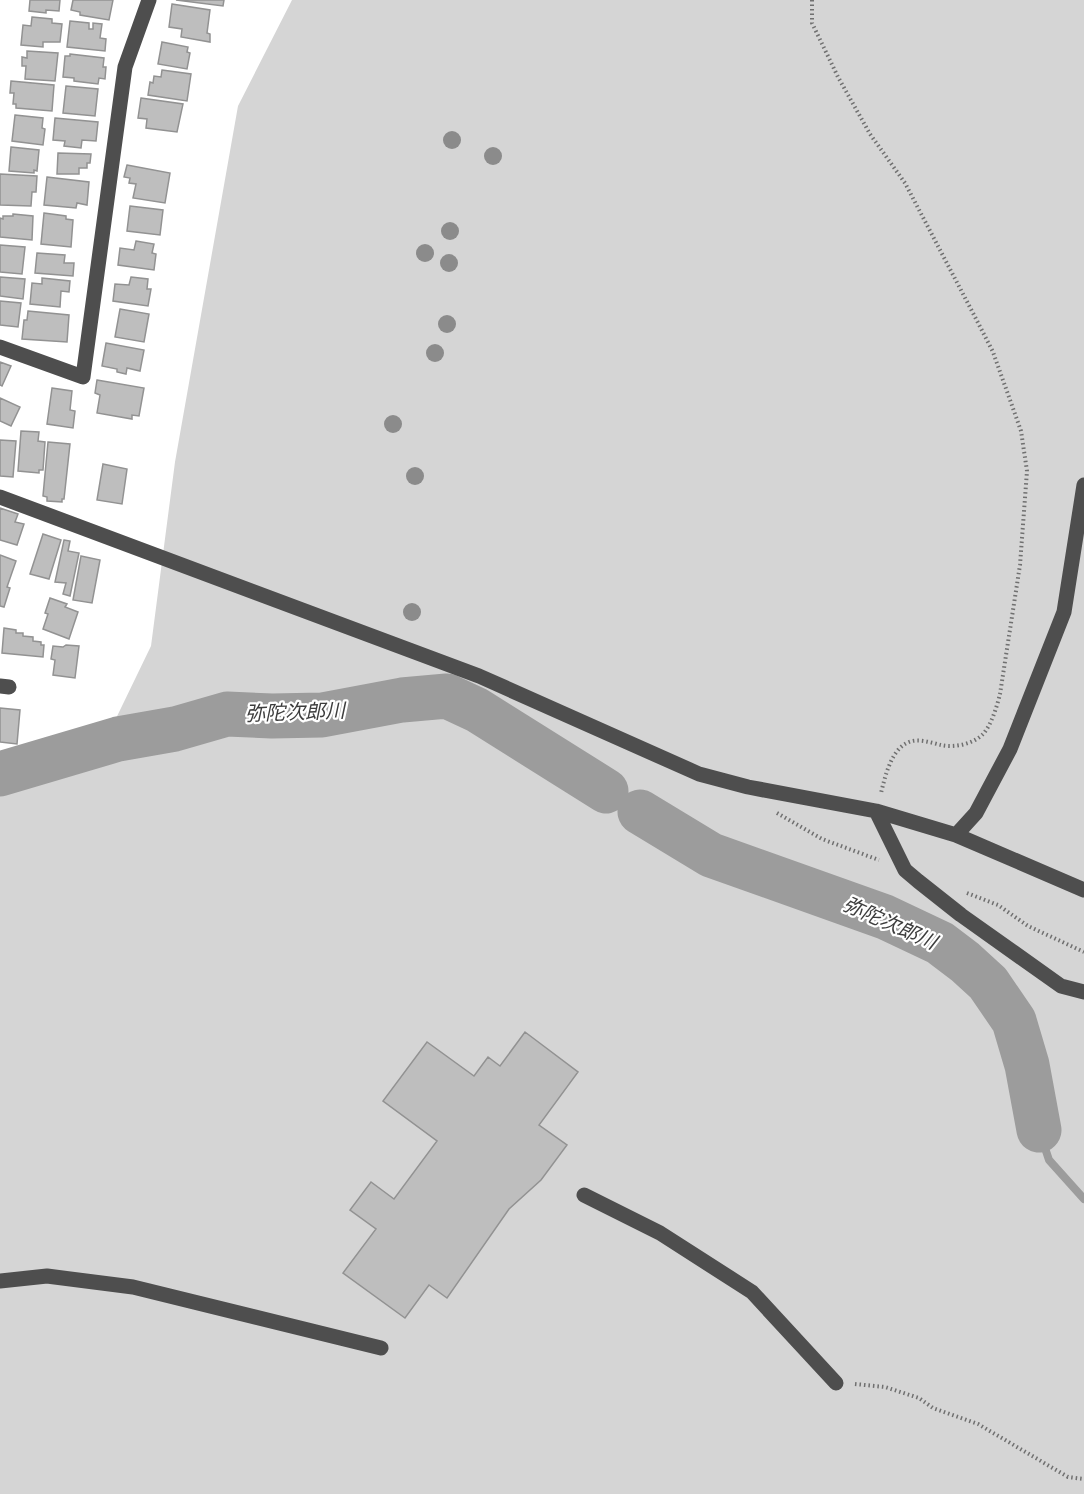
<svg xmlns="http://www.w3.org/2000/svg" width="1084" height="1494" font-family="'Titillium Web','Noto Sans JP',sans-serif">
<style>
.green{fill:#d5d5d5}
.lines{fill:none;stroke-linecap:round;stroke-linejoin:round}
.stream{stroke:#9c9c9c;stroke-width:8}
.river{stroke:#9c9c9c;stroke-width:45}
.building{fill:#bebebe;stroke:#929292;stroke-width:1.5}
.path{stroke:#707070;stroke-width:4;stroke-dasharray:1.5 3;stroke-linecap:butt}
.minor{stroke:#4e4e4e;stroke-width:15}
.tree{fill:#8b8b8b}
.labels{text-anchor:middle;stroke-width:4.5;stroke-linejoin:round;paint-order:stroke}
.water-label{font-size:20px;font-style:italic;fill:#3d3d3d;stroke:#fff}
</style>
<rect width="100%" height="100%" fill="#fff"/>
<path class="green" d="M292,0h792v1494h-1084v-701l93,-27 58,-120 24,-184 63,-356z"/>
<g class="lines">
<path class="stream" d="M1039,1130l10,30 35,39"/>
<path class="river" d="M0,774l118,-35 57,-10 52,-15 45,2 50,-1 80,-15 45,-4 30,14 129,81
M640,812l71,43 174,62 55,26 25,19 23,21 26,38 13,44 12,65"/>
</g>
<path class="building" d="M30,0h30l-1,11 -13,-1v3l-17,-2z
M73,0h40l-4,20 -29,-5v-3l-9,-2z
M176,0h48l-1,6z
M172,4l38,6 -3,23 3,1v8l-29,-5 1,-8 -13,-2z
M32,17l20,2v4l10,1 -2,18h-17v5l-22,-2 2,-20 8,1z
M70,21l19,2v6h4v-6l9,1 -2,14 6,1 -1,12 -38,-4z
M162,42l26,5 -1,5 3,1 -3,16 -29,-5z
M27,51l31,2 -3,28 -30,-2 1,-13h-4v-9l5,1z
M70,54l34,4 -1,9h3l-1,12 -6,-1 -1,6 -24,-3v-3l-11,-1 2,-21h5z
M162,70l29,4 -4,27 -39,-6 2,-13 3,1 1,-7 7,1z
M11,81l43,4 -2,26 -36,-3v-4h-3l1,-11h-4z
M66,86l32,3 -3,27 -32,-3z
M141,98l42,6 -6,28 -31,-4 1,-9 -9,-1z
M15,115l28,3 -1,10 3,1 -2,16 -31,-4z
M55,118l43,4 -2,19 -14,-1 -1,8 -17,-2 1,-5 -12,-1z
M11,147l28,3 -2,21 -3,-1v3l-25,-2z
M58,153l33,1 -1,9h-3v5h-8v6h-22z
M127,165l43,8 -5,30 -32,-5 3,-14 -7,-1 1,-5 -6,-1z
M0,174l37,2 -1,16h-4l-1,14 -31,-1z
M47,177l42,5 -2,23 -10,-2 -1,5 -32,-3z
M130,206l33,4 -3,25 -33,-4z
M44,213l22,3v3l7,1 -2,27 -30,-3z
M13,214l20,2 -1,24 -32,-3v-19l3,1v-3h10z
M136,241l18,3 -2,9 4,1 -2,16 -36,-5 2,-17 14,2z
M0,245l25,2 -3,27 -22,-2z
M37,253l28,2 -1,8h10l-1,13 -38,-3z
M0,277l25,2 -2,20 -23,-3z
M131,277l17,2 -1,10h4l-3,17 -35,-5 2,-17 14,1z
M42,278l28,3 -1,11 -8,-1 -1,16 -30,-3 2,-21 10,1z
M0,301l21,2 -3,24 -18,-2z
M120,309l29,5 -5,28 -29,-5z
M28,311l41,4 -2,27 -45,-3 2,-19h3z
M106,343l38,7 -4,21 -13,-3 -1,6 -9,-2v-3l-15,-3z
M0,362l11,4 -9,20 -2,-1z
M97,380l47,8 -5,28 -7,-1v4l-35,-6 3,-18 -5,-2z
M52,388l20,3 -2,19 5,1 -2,17 -26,-4z
M0,398l20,9 -9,19 -11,-5z
M21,431l18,1 -1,9 7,1 -2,28h-4v3l-21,-2z
M0,440l16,1 -3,36 -13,-1z
M48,442l22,2 -6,55h-2v3l-15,-1v-4l-4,-1z
M103,464l24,5 -5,35 -25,-4z
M0,508l18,6 -3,8 9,2 -7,21 -17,-5z
M43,534l18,6 -12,39 -19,-5z
M64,540l6,1 -2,10 11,2 -9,43 -7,-2 3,-11 -11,-1z
M0,555l16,6 -9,26 3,1 -6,19 -4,-1z
M81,556l19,4 -8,43 -19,-3z
M50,598l17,6 -2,3 13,5 -9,27 -26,-10 5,-15 -3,-1z
M4,628l12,2v3h7v3l10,1v4l8,1v3h3l-1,12 -41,-4z
M66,645l13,1 -4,32 -22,-3 2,-15 -4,-1 2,-13 10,1z
M0,708l20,2 -3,34 -17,-2z
M525,1032l53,40 -39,53 28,20 -26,35 -32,29 -62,89 -18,-13 -24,33 -62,-45 33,-44 -26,-19 21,-28 23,17 43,-58 -54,-40 44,-59 47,34 14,-19 12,9z"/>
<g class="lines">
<path class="path" d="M812,0v23l26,54 32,57 35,49 69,132 19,37 28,79 6,40 -7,94 -20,129c-3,12 -8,29 -16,39 -10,11 -29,15 -43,12 -9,-2 -22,-7 -32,-3 -18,7 -24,35 -28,51
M777,813l45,26 57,21
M967,893l31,12 30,21 56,26
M855,1384l30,3 34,11 14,10 45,16 90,53 16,2"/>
<path class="minor" d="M0,347l83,30 42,-310 24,-67
M0,497l479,179 220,98 49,13 128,24 80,24 128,55
M0,686l9,1
M876,811l29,59 13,11 43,34 100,71 23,6
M956,835l20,-22 34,-64 54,-137 20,-127
M584,1195l76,38 92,59 84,91
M0,1281l47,-5 86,11 248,61"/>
</g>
<g class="tree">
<circle cx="452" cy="140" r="9"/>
<circle cx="493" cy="156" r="9"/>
<circle cx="450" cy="231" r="9"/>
<circle cx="425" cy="253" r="9"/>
<circle cx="449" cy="263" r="9"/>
<circle cx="447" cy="324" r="9"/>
<circle cx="435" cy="353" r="9"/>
<circle cx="393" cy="424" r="9"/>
<circle cx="415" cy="476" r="9"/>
<circle cx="412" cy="612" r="9"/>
</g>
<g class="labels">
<g class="water-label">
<text transform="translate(295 712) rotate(-2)" y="7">弥陀次郎川</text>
<text transform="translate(890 923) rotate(24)" y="7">弥陀次郎川</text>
</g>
</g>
</svg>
